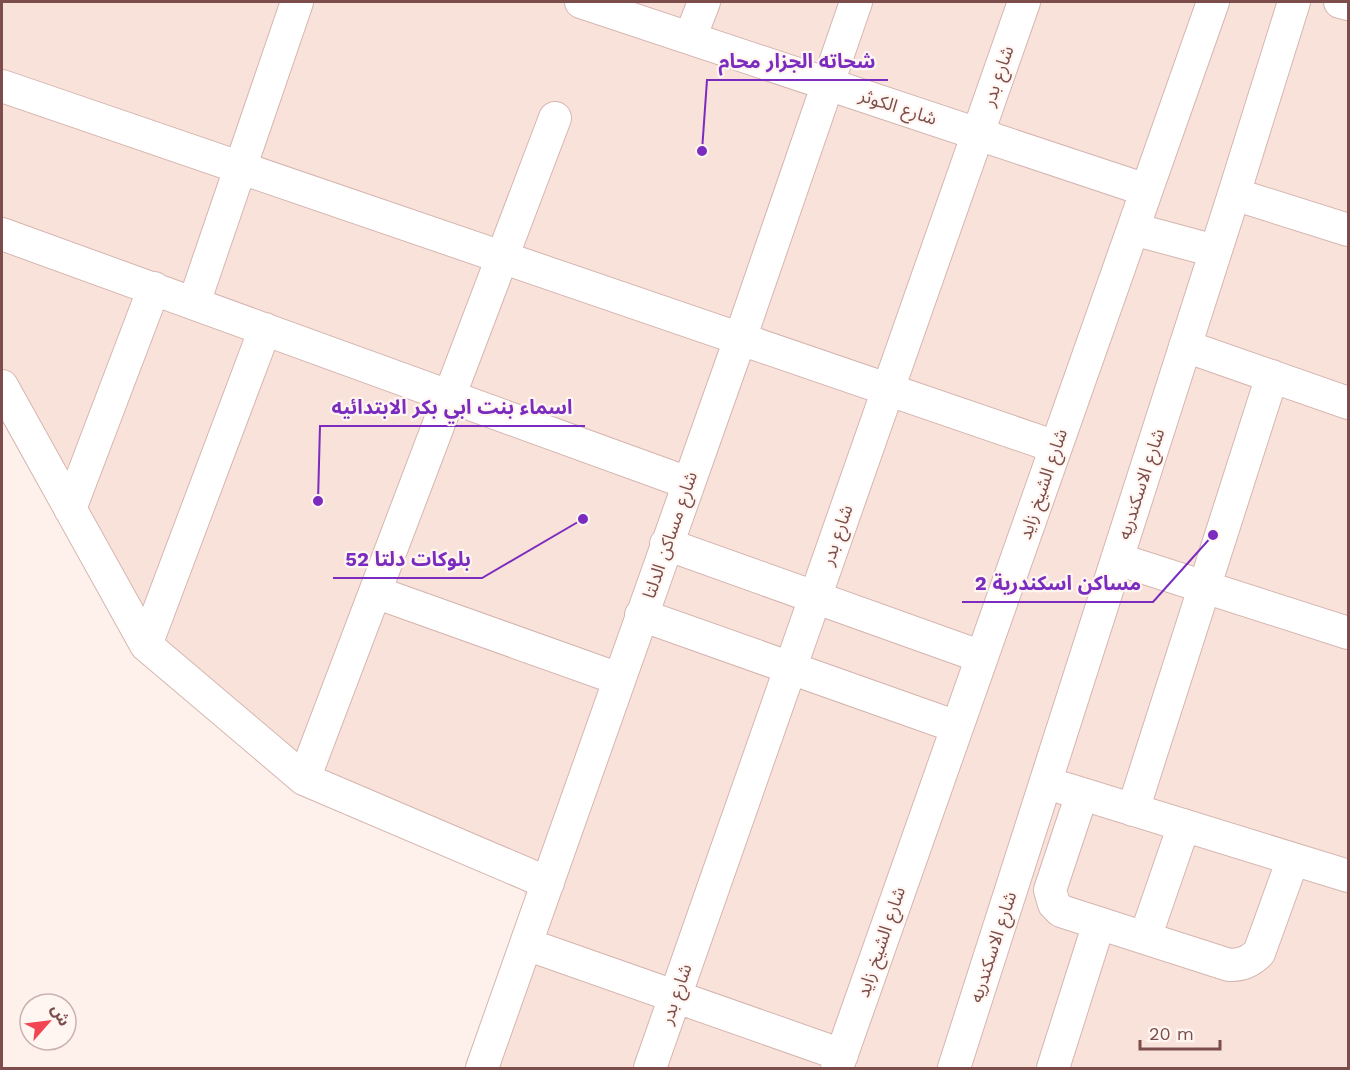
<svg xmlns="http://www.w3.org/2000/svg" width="1350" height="1070" font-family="'Work Sans','Noto Sans Arabic',sans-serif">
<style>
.residential{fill:#f9e2da}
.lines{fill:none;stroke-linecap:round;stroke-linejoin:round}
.minor-casing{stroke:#d5b6b0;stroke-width:34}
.minor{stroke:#fff;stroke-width:32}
.labels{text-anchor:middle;stroke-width:4.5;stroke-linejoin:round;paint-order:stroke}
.street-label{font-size:18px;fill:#7c4d4a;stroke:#fff6f2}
.leader{fill:none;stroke:#7b2cbf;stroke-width:2}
.callout-dot{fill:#7b2cbf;stroke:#fff6f2;stroke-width:2}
.callout-label{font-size:20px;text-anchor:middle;font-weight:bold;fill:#7b2cbf;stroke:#fff6f2;stroke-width:4.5;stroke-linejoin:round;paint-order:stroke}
</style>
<rect width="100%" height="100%" fill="#fef0ea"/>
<path class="residential" d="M2,2h1346v1066h-868l48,-160 -8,-29 -236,-121 -120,-101 -162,-277z"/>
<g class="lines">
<defs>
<path id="minor" d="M581,2l565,188
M1340,2l8,2
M690,38l14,-36
M2,86l1054,361
M1234,194l114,36
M1133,229l82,22
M2,234l686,249
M194,303l103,-301
M1185,346l163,57
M2,386l144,259 158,134 244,104
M70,509l84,-221
M666,544l316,113
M1117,559l231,74
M375,592l244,87
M641,615l316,112
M146,645l119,-316
M304,779l251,-661
M1063,788l285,88
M1082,794l-32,96 4,14 7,7 168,54c13,0 20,-3 30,-12l34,-94
M1133,810l139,-434
M1145,938l39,-113
M526,944l316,111
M482,1068l258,-729 116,-337
M650,1068l374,-1066
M837,1068l376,-1066
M954,1068l280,-874 60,-192
M1053,1068l46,-145"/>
</defs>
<use href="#minor" class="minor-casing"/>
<use href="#minor" class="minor"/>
</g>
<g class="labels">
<g class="street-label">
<text transform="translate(998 76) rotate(-71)" y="6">شارع بدر</text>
<text transform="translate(898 107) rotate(18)" y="6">شارع الكوثر</text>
<text transform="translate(1043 484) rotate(-71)" y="6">شارع الشيخ زايد</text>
<text transform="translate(1141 484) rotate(-72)" y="6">شارع الاسكندريه</text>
<text transform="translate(670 535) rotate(-71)" y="6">شارع مساكن الدلتا</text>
<text transform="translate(837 535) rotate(-71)" y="6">شارع بدر</text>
<text transform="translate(881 942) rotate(-71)" y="6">شارع الشيخ زايد</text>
<text transform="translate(993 947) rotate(-72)" y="6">شارع الاسكندريه</text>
<text transform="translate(676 994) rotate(-71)" y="6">شارع بدر</text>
</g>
</g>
<path class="leader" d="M702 151L707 80H888M318 501L320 426H585M583 519L482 578H333M1213 535L1153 602H962"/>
<g class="callout-dot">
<circle cx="702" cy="151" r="6"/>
<circle cx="318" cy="501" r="6"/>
<circle cx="583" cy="519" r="6"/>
<circle cx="1213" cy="535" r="6"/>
</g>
<g class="callout-label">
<text x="797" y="68">شحاته الجزار محام</text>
<text x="452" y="414">اسماء بنت ابي بكر الابتدائيه</text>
<text x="408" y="566">بلوكات دلتا 52</text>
<text x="1058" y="590">مساكن اسكندرية 2</text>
</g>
<rect width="1350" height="1070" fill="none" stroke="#7c4d4a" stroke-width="6"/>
<g transform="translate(48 1022) rotate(62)"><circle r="28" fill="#fff6f2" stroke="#cbb2af" stroke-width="1.5"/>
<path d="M0-4.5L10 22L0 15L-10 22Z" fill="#f14652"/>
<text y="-9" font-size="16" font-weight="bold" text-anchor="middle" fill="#7c4d4a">ش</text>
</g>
<path d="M1140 1040v9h80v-9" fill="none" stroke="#7c4d4a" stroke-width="3"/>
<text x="1149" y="1040" font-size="18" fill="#7c4d4a" stroke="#fff6f2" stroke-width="4.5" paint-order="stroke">20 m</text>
</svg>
